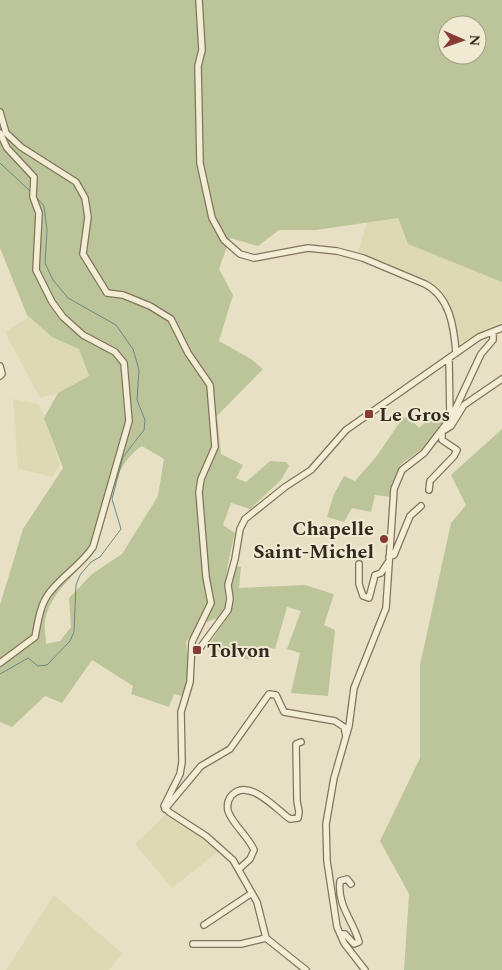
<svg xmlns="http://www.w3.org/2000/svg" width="502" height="970" font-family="Spectral,serif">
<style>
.farmland{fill:#ddd9b2}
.green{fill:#bcc599;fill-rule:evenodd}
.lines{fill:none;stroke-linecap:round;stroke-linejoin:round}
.stream{stroke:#6d8984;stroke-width:1}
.minor-casing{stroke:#80735d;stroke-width:8}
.minor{stroke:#f4edd6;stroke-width:5.5}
.poi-dot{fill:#883a34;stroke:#f0ead3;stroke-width:2}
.labels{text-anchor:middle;stroke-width:4;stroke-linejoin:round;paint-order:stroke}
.poi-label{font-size:20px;font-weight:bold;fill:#322a1f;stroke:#f0ead3;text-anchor:start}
</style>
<rect width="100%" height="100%" fill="#e8e0c4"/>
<path class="farmland" d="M371,208l27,10 10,26 94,38v44l-43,18 -17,-52 -13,-11 -71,-28z
M29,317l23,20 26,11 11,28 -31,17 -18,5 -35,-66z
M13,399l25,5 5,9 17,52 -7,12 -35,-8z
M165,815l26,14 28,22 -47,37 -37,-44z
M54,895l68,58 -13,17h-103z"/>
<path class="green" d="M0,0h502v282l-94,-38 -10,-26 -82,12h-37l-21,16 -28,-8 -11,31 14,26 -14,46 32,18 12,10 -46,47 4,38 22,11 -7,13 10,4 24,-21 16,1 3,4 -8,14 -31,29 -19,-6 -8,22 12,8c-6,25 -12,48 -9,74l-6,10 -16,6 -18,18 3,36 -7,19 -8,-2 -5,13 -38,-13 2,-8 -41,-26 -30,43 -17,-7 -33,31 -12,-5v-117l23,-76 40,-61 -19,-50 14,-25 31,-17 -10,-27 -27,-12 -25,-22 -27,-67zM447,25h30v30h-30zM142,446l22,13 -6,37 -36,58 -30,20 -23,24 2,29 -11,14 -14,3c0,-7 -2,-16 -1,-23 6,-35 42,-51 54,-83 12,-31 12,-72 43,-92z
M434,414l18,13 -51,37 -10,33 -16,-2 -4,17 -19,-4 -8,14 -17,-5 7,-23 10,-18 11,5 21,-24 26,-38 6,-3 11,12z
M502,429v541h-98l5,-76 -29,-53 40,-83v-93l31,-142 15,-18 -15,-30z
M236,566l5,1 -2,21 66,-3 29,9 -10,31 11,5 -7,66 -37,-3 9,-40 -13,-4 14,-38 -14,-4 -12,42 -16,-3 -7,14 -46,-11 26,-39 -1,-26z"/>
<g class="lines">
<path class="stream" d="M0,163l31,29
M0,674l28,-16 10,8 9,-1 23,-24 4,-9 2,-47 4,-10 11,-13 9,-5 21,-28 -9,-30 11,-42 21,-27 1,-10 -8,-20 2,-30 -6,-21 -17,-24 -48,-27 -15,-18 -8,-17 2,-33 -3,-24 -8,-9"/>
<defs>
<path id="minor" d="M199,0l3,50 -4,16 2,97 12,55 12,22 16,14 14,4 54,-10 29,3 26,7 62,26c25,13 29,43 31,69
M0,112l6,21 15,14 55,35 9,16 3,19 -5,37 24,39 16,2 27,11 21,13 17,34 22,32 5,62 -14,32 -2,13 7,85 5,26 -19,39 -2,40 -9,30 1,50 -2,12 -16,32 5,6 37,24 27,24 24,42 9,36 40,32
M0,133l7,15 27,29 -1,20 6,16 -3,57 16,32 11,15 20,18 32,17 9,11 5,58 -36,126c-12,18 -30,28 -43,45 -10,12 -12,30 -15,45l-35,26
M0,366l2,8 -2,2
M452,416l29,-62 12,-14v-8
M443,431l8,-5 13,-21 38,-26
M429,490l1,-9 24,-25 3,-6 -15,-10v-9
M389,557l5,-2 16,-39 11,-10
M359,564v20l4,12 6,2 6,-23 6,-2 8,-12
M192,649l8,-1 28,-38 2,-11 -2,-14 7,-26 5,-30 5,-10 40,-32 26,-17 35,-40 133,-93 23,-9
M165,809l36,-43 29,-17 39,-55 7,1 8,17 51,9 9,6 2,9
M239,869l11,-10 4,-9c-6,-14 -21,-25 -26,-39 -1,-5 0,-11 3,-15 17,-20 46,14 59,23l8,-1 1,-6 -2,-11 -1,-57 5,-2
M204,925l48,-32
M340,934h5l9,10 5,-2c-6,-22 -22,-36 -19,-61l7,-2 4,5
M193,944h48l25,-6
M365,970l-21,-27 -7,-16 -10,-66 -1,-37 8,-46 15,-52 5,-38 32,-80 8,-119 8,-19 22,-17 26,-34 -1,-60"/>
</defs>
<use href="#minor" class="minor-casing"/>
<use href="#minor" class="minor"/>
</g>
<g class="poi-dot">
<rect x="364" y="409" width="10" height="10" rx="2.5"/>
<circle cx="384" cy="539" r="5"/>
<rect x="192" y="645" width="10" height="10" rx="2.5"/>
</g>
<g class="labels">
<g class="poi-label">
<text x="379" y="421">Le Gros</text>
<text x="374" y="535" text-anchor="end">Chapelle<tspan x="374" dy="23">Saint-Michel</tspan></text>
<text x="207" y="657">Tolvon</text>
</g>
</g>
<g transform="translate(462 40) rotate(92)"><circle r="24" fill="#f0ead3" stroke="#a49d8b"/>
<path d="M0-4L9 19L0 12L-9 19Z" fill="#883a34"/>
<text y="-8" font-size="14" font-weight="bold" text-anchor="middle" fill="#322a1f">N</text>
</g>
</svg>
